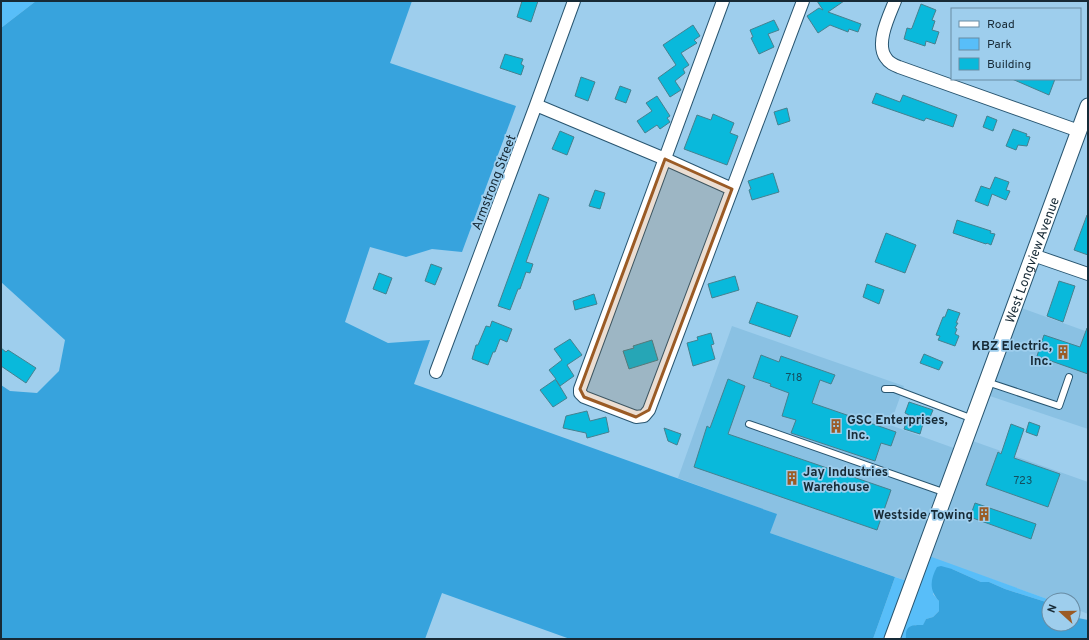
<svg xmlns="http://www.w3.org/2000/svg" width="1089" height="640" font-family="Overpass,sans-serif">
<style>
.built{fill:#8ac1e3}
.green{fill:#58bef9}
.forest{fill:#37a3dd}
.building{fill:#09b9db;stroke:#458190}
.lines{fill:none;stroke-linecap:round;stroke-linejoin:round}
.service-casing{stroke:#285570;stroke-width:8}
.minor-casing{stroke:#285570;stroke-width:14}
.tertiary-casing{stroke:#285570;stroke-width:17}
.service{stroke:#fff;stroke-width:6}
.minor{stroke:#fff;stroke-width:12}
.tertiary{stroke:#fff;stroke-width:15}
.marked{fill:#9b5b25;fill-opacity:0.2;stroke:#9b5b25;stroke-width:3;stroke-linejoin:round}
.labels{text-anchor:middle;stroke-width:3.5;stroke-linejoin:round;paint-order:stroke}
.number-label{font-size:11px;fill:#144e5f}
.street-label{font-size:13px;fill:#172a36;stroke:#9eceed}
.poi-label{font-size:13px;font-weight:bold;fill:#172a36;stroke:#9eceed;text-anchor:end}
</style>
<rect width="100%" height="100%" fill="#9eceed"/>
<path class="built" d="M1016,306l72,26v97l-104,-35z
M732,326l172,60 -14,39 72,26 5,-12 121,43v132l-15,-6v-8h-23l-132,-47 -11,28 -137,-48 6,-19 -98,-36z"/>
<path class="green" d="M1,1h35l-35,27z
M929,556l121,44h-1v3l-44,-14 -16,-7h-8l-29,-13 -19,25 6,7v10l-6,6 -7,2 -3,7 -9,-1 -8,14h-8z
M895,577l12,4 -21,58h-13z"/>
<path class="forest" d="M36,1h376l-22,62 126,43 -54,146 -30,-3 -26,8 -36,-10 -25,75 43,21 42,-3 -16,44 363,130 -7,19 125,44 -22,62h-303l-128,-46 -17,46h-424v-254l9,6 27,2 22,-22 6,-31 -64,-58v-254z
M941,566l11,3 29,13h8l16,7 44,14v21h24v-7l15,3v19h-182c-1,-14 5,-14 17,-14l3,-6 7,-2 6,-6v-10c-10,-11 -9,-21 -2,-34z"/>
<path class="building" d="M522,1h16l-7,21 -14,-5z
M817,1h27l-16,11 33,12 -3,8 -9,-3 -1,3 -18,-7 -12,8 -11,-17 12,-8 4,2z
M921,4l15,6 -4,10 3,1 -3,9 7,2 -4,12 -9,-3 -1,5 -21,-7 3,-11 4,1 1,-1z
M774,20l5,10 -11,4 6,13 -15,7 -8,-16 2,-1 -3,-7z
M693,25l7,11 -6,4 3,3 -16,10 8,12 -6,4 2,4 -10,8 6,9 -11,7 -12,-19 18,-13 -13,-20z
M505,54l18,5 -2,5 3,2 -3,9 -21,-7z
M581,77l14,5 -7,19 -13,-5z
M1012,79h43l-6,16z
M620,86l11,4 -5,13 -11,-4z
M876,93l24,9 3,-7 54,20 -4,12 -27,-9 -2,3 -52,-18z
M657,96l13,20 -3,2 3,4 -10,7 -3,-4 -12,8 -8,-12 15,-10 -6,-8z
M787,108l3,13 -12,4 -4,-13z
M713,114l21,9 -4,10 8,3 -11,29 -43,-16 13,-34 14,5z
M987,116l10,4 -4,11 -10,-4z
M1013,129l14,5 -1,2 4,1 -3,9 -9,-1 -2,5 -10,-4z
M560,131l14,6 -7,18 -15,-6z
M773,173l6,19 -27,8 -3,-10 2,-1 -3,-8z
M995,177l14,5 -3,8 4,1 -4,9 -14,-6 -4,12 -13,-5 6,-15 9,3z
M595,190l10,3 -5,16 -11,-3z
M539,194l10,4 -23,64 7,2 -3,9 -4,-1 -6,17h-2l-8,21 -12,-4z
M1087,215h1v40l-14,-5z
M957,220l34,11 -1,2 5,1 -4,11 -4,-2 -1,1 -33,-11z
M886,233l30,12 -11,28 -30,-11z
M431,264l11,4 -7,17 -10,-4z
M379,273l13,5 -6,16 -13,-5z
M735,276l4,14 -27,8 -4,-14z
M1059,281l16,5 -12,36 -16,-6z
M867,284l17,6 -5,14 -16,-7z
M594,294l3,10 -22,6 -2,-9z
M757,302l41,14 -8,21 -41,-14z
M948,309l12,4 -4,10h2l-3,5 2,1 -2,5 4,2 -4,10 -17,-6 2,-4 -4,-1 7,-18h2z
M492,321l20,8 -5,13 -7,-3 -5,13h-2l-5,13 -16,-6 4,-14h2l8,-19 4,1z
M1087,328h1v46l-51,-18 7,-21 36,12z
M711,333l3,11 -3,1 4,14 -22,7 -6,-23 11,-3 -1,-3z
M570,339l12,16 -15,10 7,11 -14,10 -4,-6 11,18 -14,9 -13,-17 16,-11 -7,-9 13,-10 -8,-11z
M652,340l6,20 -29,9 -6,-18 11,-3 -1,-2z
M1,348l5,4 2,-2 28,18 -10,15 -25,-17z
M924,354l19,8 -4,8 -19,-7z
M761,355l18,7 2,-6 54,19 -4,9 -11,-4 -8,23 84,29 -5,14 -10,-3 -6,18 -84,-28 5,-13 -14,-4 7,-23 -19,-7 1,-2 -18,-6z
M728,379l17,7 -17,48 163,56 -14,40 -183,-63 13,-41 3,2z
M909,402l24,8 -5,12 -4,-2 -4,14 -16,-5 5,-14 -4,-2z
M587,411l3,10 16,-4 3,15 -22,6 -1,-5 -23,-5 3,-12z
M1029,422l11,4 -3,10 -11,-4z
M1011,424l13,5 -10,29 46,16 -12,33 -62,-22 12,-33 3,2z
M664,428l17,6 -4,11 -9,-4z
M975,503l61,21 -5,15 -61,-22z"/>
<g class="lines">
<defs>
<path id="service" d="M987,382l72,24 10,-29
M885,389h9l79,30
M749,424l197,69"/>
<path id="minor" d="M723,1l-143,388v4l4,4 52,20 8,-1 5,-6 154,-409
M895,1c-6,15 -20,43 -9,57 3,5 8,7 13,9l180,64
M536,105l129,54 67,30
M1033,255l55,19
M436,372l100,-267 38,-104"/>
<g id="tertiary">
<path id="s1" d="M892,639l196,-533"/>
</g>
</defs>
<use href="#service" class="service-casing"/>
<use href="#minor" class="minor-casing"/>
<use href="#tertiary" class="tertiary-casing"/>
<use href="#service" class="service"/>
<use href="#minor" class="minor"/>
<use href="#tertiary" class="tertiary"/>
</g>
<path class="marked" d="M665,159l67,30 -83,221 -13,7 -52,-20 -4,-8z"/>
<defs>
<symbol id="building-bare" viewBox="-9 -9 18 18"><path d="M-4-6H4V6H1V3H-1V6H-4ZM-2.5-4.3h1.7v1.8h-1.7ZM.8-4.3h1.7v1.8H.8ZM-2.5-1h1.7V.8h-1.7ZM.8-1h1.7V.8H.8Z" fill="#9b5b25" stroke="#9eceed" stroke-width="2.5" paint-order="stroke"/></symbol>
</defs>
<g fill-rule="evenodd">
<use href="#building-bare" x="1053" y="342" width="20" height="20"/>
<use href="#building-bare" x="826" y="416" width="20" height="20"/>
<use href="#building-bare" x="782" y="468" width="20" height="20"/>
<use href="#building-bare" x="974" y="504" width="20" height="20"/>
</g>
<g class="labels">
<g class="number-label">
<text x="794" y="381">718</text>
<text x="1023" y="484">723</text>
</g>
<g class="street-label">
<text transform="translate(493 182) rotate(-69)" y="5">Armstrong Street</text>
<text dy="5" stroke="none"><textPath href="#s1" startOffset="404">West Longview Avenue</textPath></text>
</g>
<g class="poi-label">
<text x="1052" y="350">KBZ Electric,<tspan x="1052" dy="15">Inc.</tspan></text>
<text x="847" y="424" text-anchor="start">GSC Enterprises,<tspan x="847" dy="15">Inc.</tspan></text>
<text x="803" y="476" text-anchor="start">Jay Industries<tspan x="803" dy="15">Warehouse</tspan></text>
<text x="973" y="519">Westside Towing</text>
</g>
</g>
<rect width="1089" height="640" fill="none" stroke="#172a36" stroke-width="4"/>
<rect x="951" y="8" width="130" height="72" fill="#9eceed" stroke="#688ca4"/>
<rect x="959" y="21" width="20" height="6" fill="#ffffff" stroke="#688ca4"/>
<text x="987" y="28" font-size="12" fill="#172a36">Road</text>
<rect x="959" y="38" width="20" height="12" fill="#58bef9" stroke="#688ca4"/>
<text x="987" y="48" font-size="12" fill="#172a36">Park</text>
<rect x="959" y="58" width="20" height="12" fill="#09b9db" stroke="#688ca4"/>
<text x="987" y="68" font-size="12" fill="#172a36">Building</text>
<g transform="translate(1061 612) rotate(291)"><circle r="19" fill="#9eceed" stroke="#688ca4"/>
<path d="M0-3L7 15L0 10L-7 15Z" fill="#9b5b25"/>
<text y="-6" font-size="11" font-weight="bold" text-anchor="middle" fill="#172a36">N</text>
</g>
</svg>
